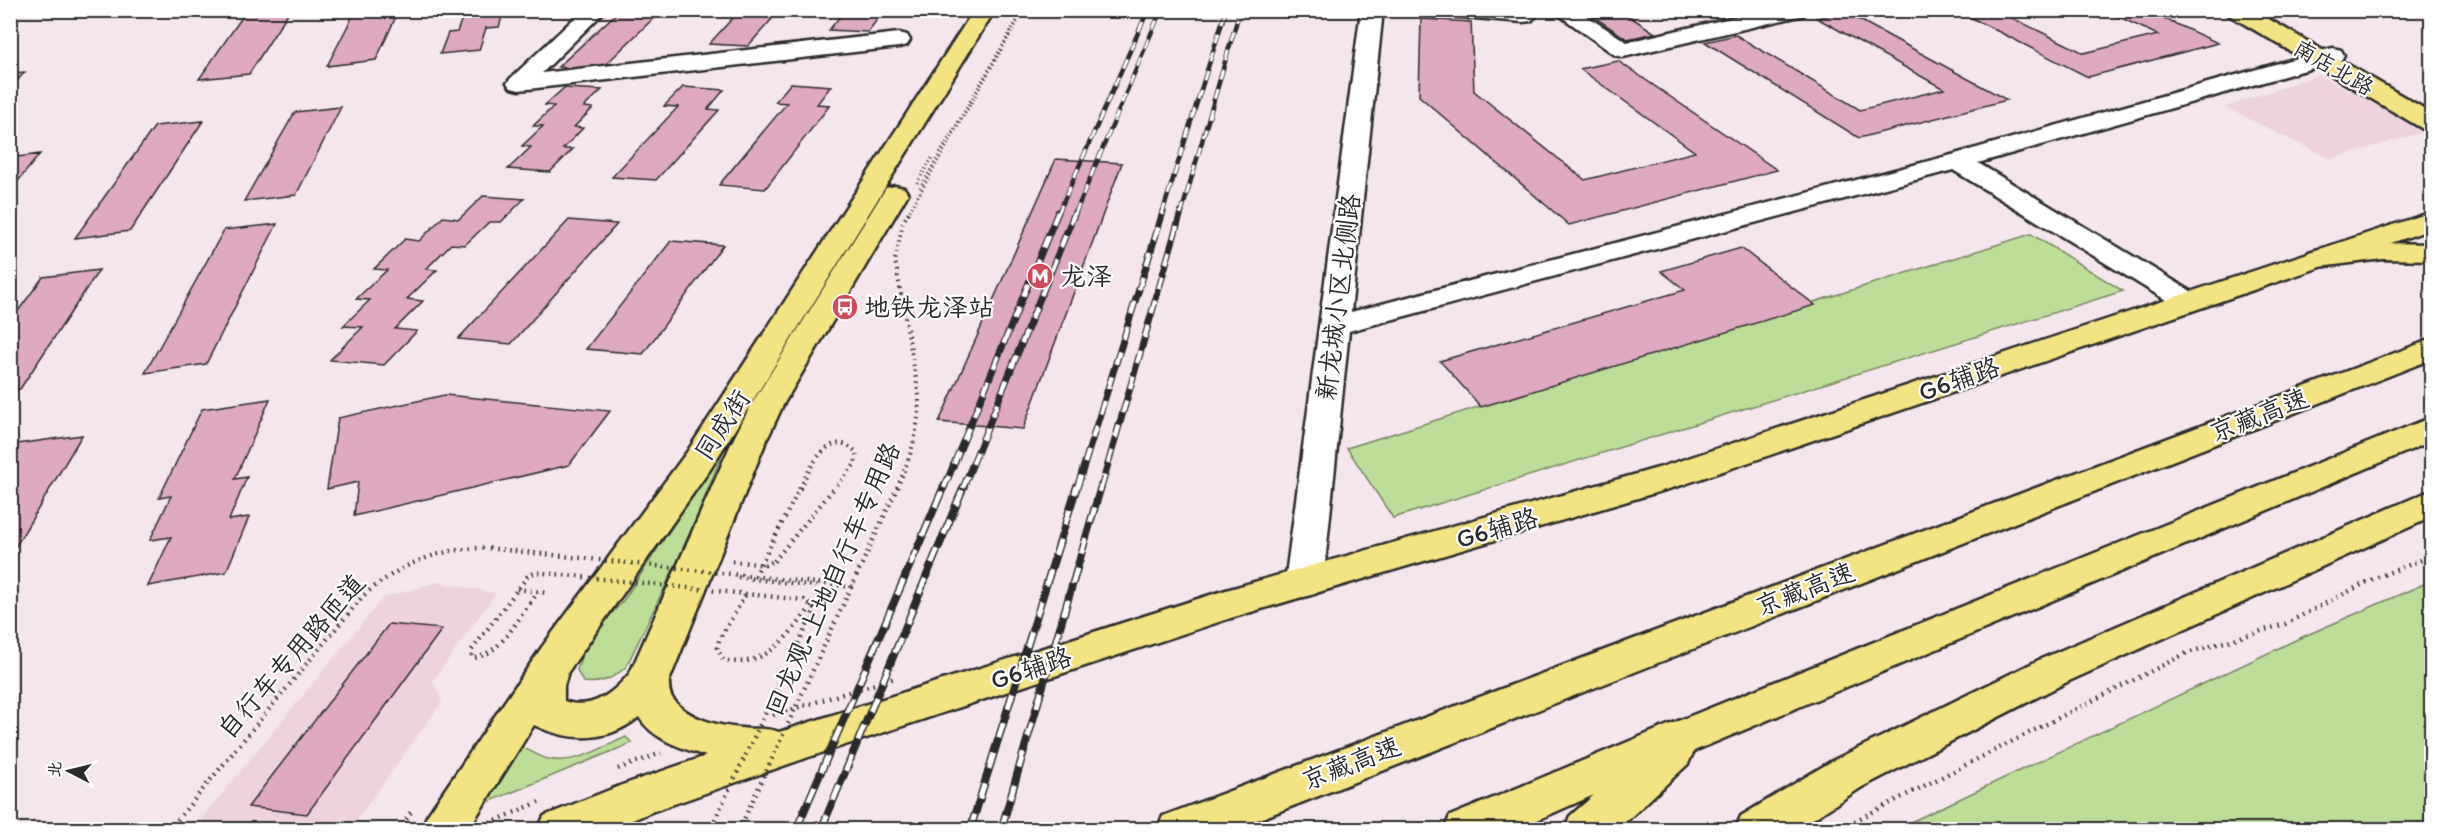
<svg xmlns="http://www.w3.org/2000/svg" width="2442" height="840" font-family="Itim,'LXGW WenKai TC',sans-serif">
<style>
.built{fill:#eed3df}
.green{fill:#bcdd97;stroke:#748461;stroke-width:1.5}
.building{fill:#dfa9c1;stroke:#2b2b2b;stroke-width:1.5}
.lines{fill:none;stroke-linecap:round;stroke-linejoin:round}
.minor-casing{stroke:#2b2b2b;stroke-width:5}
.major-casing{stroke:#2b2b2b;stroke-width:5}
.highway-casing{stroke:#2b2b2b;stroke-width:5}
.path-far1{stroke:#2b2b2b;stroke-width:3;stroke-dasharray:1 3;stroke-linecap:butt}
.path{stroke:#2b2b2b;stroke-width:4.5;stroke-dasharray:1.5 5;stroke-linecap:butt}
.minor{fill:#fff;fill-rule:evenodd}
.major{fill:#f4e382;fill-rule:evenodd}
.highway{fill:#f4e382;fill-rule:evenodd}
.rail-far2-casing{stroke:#2b2b2b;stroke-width:4.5}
.rail-far1-casing{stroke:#2b2b2b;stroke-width:7}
.rail-casing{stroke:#2b2b2b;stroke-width:8}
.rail-far2{stroke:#fff;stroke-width:3;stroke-dasharray:10;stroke-linecap:butt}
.rail-far1{stroke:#fff;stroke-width:4.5;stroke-dasharray:13;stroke-linecap:butt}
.rail{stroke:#fff;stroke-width:5;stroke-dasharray:16;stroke-linecap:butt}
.path-bridge-far2{stroke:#2b2b2b;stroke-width:3;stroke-dasharray:1 3;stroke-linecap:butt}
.path-bridge-far1{stroke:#2b2b2b;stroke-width:4;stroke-dasharray:1.5 4.5;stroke-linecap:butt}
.path-bridge{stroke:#2b2b2b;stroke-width:4.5;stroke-dasharray:1.5 5;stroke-linecap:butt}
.labels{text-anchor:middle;stroke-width:4.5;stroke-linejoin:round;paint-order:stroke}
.far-street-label{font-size:22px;fill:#2b2b2b;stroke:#fff}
.poi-label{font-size:26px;fill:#2b2b2b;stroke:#fff;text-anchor:start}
.street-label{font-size:26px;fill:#2b2b2b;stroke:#fff}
</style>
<rect width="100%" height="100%" fill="#f5e5ec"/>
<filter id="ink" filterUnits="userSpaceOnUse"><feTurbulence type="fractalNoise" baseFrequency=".0167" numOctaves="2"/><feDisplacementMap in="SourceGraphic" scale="12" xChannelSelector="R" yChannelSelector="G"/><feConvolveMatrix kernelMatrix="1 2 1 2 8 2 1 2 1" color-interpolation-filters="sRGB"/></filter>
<g filter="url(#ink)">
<path class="built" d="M2318,75l112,55 -100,29 -105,-52z
M436,582l60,11 -63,88 9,21 -92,127 -158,1 191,-232z"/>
<path class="green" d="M2031,234l92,57 -730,227 -46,-70z
M725,447l-37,92 -62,128c-14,12 -24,17 -43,15l-6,-12 9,-28 37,-41z
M2431,581v248h-535l404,-191z
M626,737l6,6 -146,60 36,-56c8,4 18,10 26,12 27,6 55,-12 78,-22z"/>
<path class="building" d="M247,10h43l-41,64 -50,5z
M356,10h43l-23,50 -49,6z
M465,10h39l-5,17 -13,1 -7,22 -39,4 8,-21 9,-1z
M620,10h42l-62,60 -42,-3z
M740,10h40l-32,36 -39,-2z
M845,10h39l-16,22 -39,-2z
M1584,10h36l35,23 -28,6z
M1956,10h40l88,43 74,-18 -54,-25h41l73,33 -130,34z
M1845,12l162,88 -148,38 -154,-96 31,-7 124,75 84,-21 -127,-71z
M1421,19l50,3 3,69 111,89 110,-28 -115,-83 38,-8 159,109 -208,55 -150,-129z
M25,72l-15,16v-15z
M791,83l40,3 -14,18 13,1 -65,84 -46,-4 68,-82 -12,-1z
M683,87l41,3 -16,19 11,1 -63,70 -44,-3 66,-70 -14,-1z
M564,88l38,2 -18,17 9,1 -19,19 9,1 -20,21h10l-23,23 -42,-3 23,-22 -9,-1 21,-20h-10l21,-20 -9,-1z
M341,107l-45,88 -52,6 51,-89z
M203,121l-73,110 -55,7 80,-112z
M40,154l-30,37v-33z
M1056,159l66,4 -99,266 -84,-7z
M483,196l41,3 -23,23h-12l-24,23 -14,-1 -25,25 11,1 -30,29 16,2 -28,28 22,2 -33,34 -54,-5 33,-33 -20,-1 27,-26 -14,-1 31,-29 -13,-1 31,-30 14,2 24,-24 16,2z
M569,220l48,4 -106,120 -53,-5z
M277,224l-71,140 -61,9 79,-143z
M671,241l52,4 -80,109 -57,-5z
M1741,248l74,57 -334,102 -41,-46 245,-71 -24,-19z
M99,270l-79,119 -10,1v-68l33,-45z
M445,395l165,16 -41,54 -215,51 4,-34 -31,7 11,-71z
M270,399l-35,80 12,-2 -18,43 20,-3 -23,55 -78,14 23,-49 -21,3 21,-44 -12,2 43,-89z
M82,435l-72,121v-111z
M389,624l53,5 -135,185 -59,-7z"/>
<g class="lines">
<defs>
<path id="minor" d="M583,10h23l-64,63 357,-40 8,2 3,5 -3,5 -8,2 -380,43 -8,-2 -4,-5 4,-5z
M1361,10h22l-32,302 597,-156 377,-106 8,-2 8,2 3,5 -3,5 -363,103 221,133 5,6 -5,6 -10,3 -10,-3 -226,-138 -604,161 -26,252 -6,10 -13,4 -13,-4 -6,-10z
M1439,10h103l-11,11 -8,1 -74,-6 -8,-1z
M1552,10h25l50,32 139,-32h40l-2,5 -181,42 -8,-2z"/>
<path id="major" d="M974,10h21l-284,458 -143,204 -4,14v15c28,10 49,-8 66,-28l100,-227 21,-41 135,-217 9,-2 9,2 4,6 -125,211 -19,41 -95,235c0,6 0,13 4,18 15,20 46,27 68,29 13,2 25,-1 38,4l447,-142 432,-122 774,-256v17l-750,256 -451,133 -422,139 -158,55 -41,18h-72l6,-14 78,-31 84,-29c-24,-8 -53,-16 -67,-39 -32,26 -69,25 -105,8l-66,105h-47l6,-14 115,-169 145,-195z
M2227,10h26l179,103v18l-9,-2 -194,-114z
M2432,490v27l-363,164 -207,106 -66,43h-61l6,-14 91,-55 209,-102z"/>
<path id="highway" d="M2383,243l49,1v16l-49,-1 -64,8 -10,-3 -4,-6 4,-6 10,-3z
M2432,339v20l-1200,471h-75l6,-14z
M2432,417v24l-738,310 -6,13 -71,66h-53l6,-14 24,-21 -79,35h-71l6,-14 228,-95z"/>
</defs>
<use href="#minor" class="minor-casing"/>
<use href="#major" class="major-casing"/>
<use href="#highway" class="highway-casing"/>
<path class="path-far1" d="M917,183l15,-25
M920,188l103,-178"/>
<path class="path" d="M732,561l33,4 9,-4
M738,577l78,9 5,5 -3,7c-25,31 -50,73 -95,62l-6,-12 2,-8 27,-46
M517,589l30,4
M530,603l8,-11
M773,715l122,-37
M618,769l43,-16
M490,823l49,-21
M399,830l12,-18
M1837,830l350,-177 98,-29 90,-46 57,-22"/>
<use href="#minor" class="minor"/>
<use href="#major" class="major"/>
<use href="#highway" class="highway"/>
<defs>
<path id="rail-far2" d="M1058,214l90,-204
M1075,214l86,-204
M1162,214l64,-204
M1181,214l59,-204"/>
<path id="rail-far1" d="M944,488l114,-276
M963,488l112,-276
M1077,488l86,-276
M1101,488l80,-276"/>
<path id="rail" d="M796,830l148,-344
M821,830l143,-344
M970,830l107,-344
M1001,830l100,-344"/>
</defs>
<use href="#rail-far2" class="rail-far2-casing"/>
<use href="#rail-far1" class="rail-far1-casing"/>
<use href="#rail" class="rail-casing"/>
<use href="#rail-far2" class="rail-far2"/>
<use href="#rail-far1" class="rail-far1"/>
<use href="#rail" class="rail"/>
<path class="path-bridge-far2" d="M908,214l116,-204"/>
<path class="path-bridge-far1" d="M800,488c10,-20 30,-64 57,-35l-2,11 -20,24
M897,488c14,-32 22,-57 22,-92l-24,-136 8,-38 6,-10"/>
<path class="path-bridge" d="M774,561l62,-75
M755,576l46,-90
M530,603c-15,20 -31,53 -58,55l-1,-7 56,-74 8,-5 269,28 11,9 -105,221
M169,830l194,-234c37,-32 75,-48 124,-48l366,39
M739,830l159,-344"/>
</g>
</g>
<defs>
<symbol id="metro-disc" viewBox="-11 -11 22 22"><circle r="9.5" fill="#d1495b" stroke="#fff"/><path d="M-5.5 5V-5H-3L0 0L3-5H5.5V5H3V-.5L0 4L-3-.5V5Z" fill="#fff"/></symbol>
<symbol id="bus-disc" viewBox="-11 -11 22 22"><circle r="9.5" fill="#d1495b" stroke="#fff"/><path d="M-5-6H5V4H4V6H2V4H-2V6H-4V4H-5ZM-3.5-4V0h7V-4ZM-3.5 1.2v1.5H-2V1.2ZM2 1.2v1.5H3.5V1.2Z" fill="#fff"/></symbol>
</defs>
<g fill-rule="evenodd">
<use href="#metro-disc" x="1025" y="261" width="30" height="30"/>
<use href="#bus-disc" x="830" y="292" width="30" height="30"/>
</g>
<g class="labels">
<g class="far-street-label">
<text transform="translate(2334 67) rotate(30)" y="8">南店北路</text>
</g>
<g class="poi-label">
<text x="1060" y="285">龙泽</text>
<text x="864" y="316">地铁龙泽站</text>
</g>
<g class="street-label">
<text transform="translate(1338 297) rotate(-83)" y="9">新龙城小区北侧路</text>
<text transform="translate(1959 379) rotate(-19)" y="9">G6辅路</text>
<text transform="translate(2259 415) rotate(-21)" y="9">京藏高速</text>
<text transform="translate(722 425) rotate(-57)" y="9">同成街</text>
<text transform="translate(1497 528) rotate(-16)" y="9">G6辅路</text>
<text transform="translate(832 579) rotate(-66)" y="9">回龙观-上地自行车专用路</text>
<text transform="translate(1805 589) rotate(-21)" y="9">京藏高速</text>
<text transform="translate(291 656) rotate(-49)" y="9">自行车专用路匝道</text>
<text transform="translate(1031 668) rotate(-18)" y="9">G6辅路</text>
<text transform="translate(1351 763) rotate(-21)" y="9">京藏高速</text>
</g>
</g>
<rect width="2442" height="840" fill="none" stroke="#fff" stroke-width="36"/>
<rect x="18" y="18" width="2406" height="804" fill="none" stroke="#2b2b2b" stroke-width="2" filter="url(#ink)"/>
<g transform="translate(69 771) rotate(277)" stroke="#ffffff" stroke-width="4.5" paint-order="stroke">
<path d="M0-4.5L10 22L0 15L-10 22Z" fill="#2b2b2b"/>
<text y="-9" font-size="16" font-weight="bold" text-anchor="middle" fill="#2b2b2b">北</text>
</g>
</svg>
